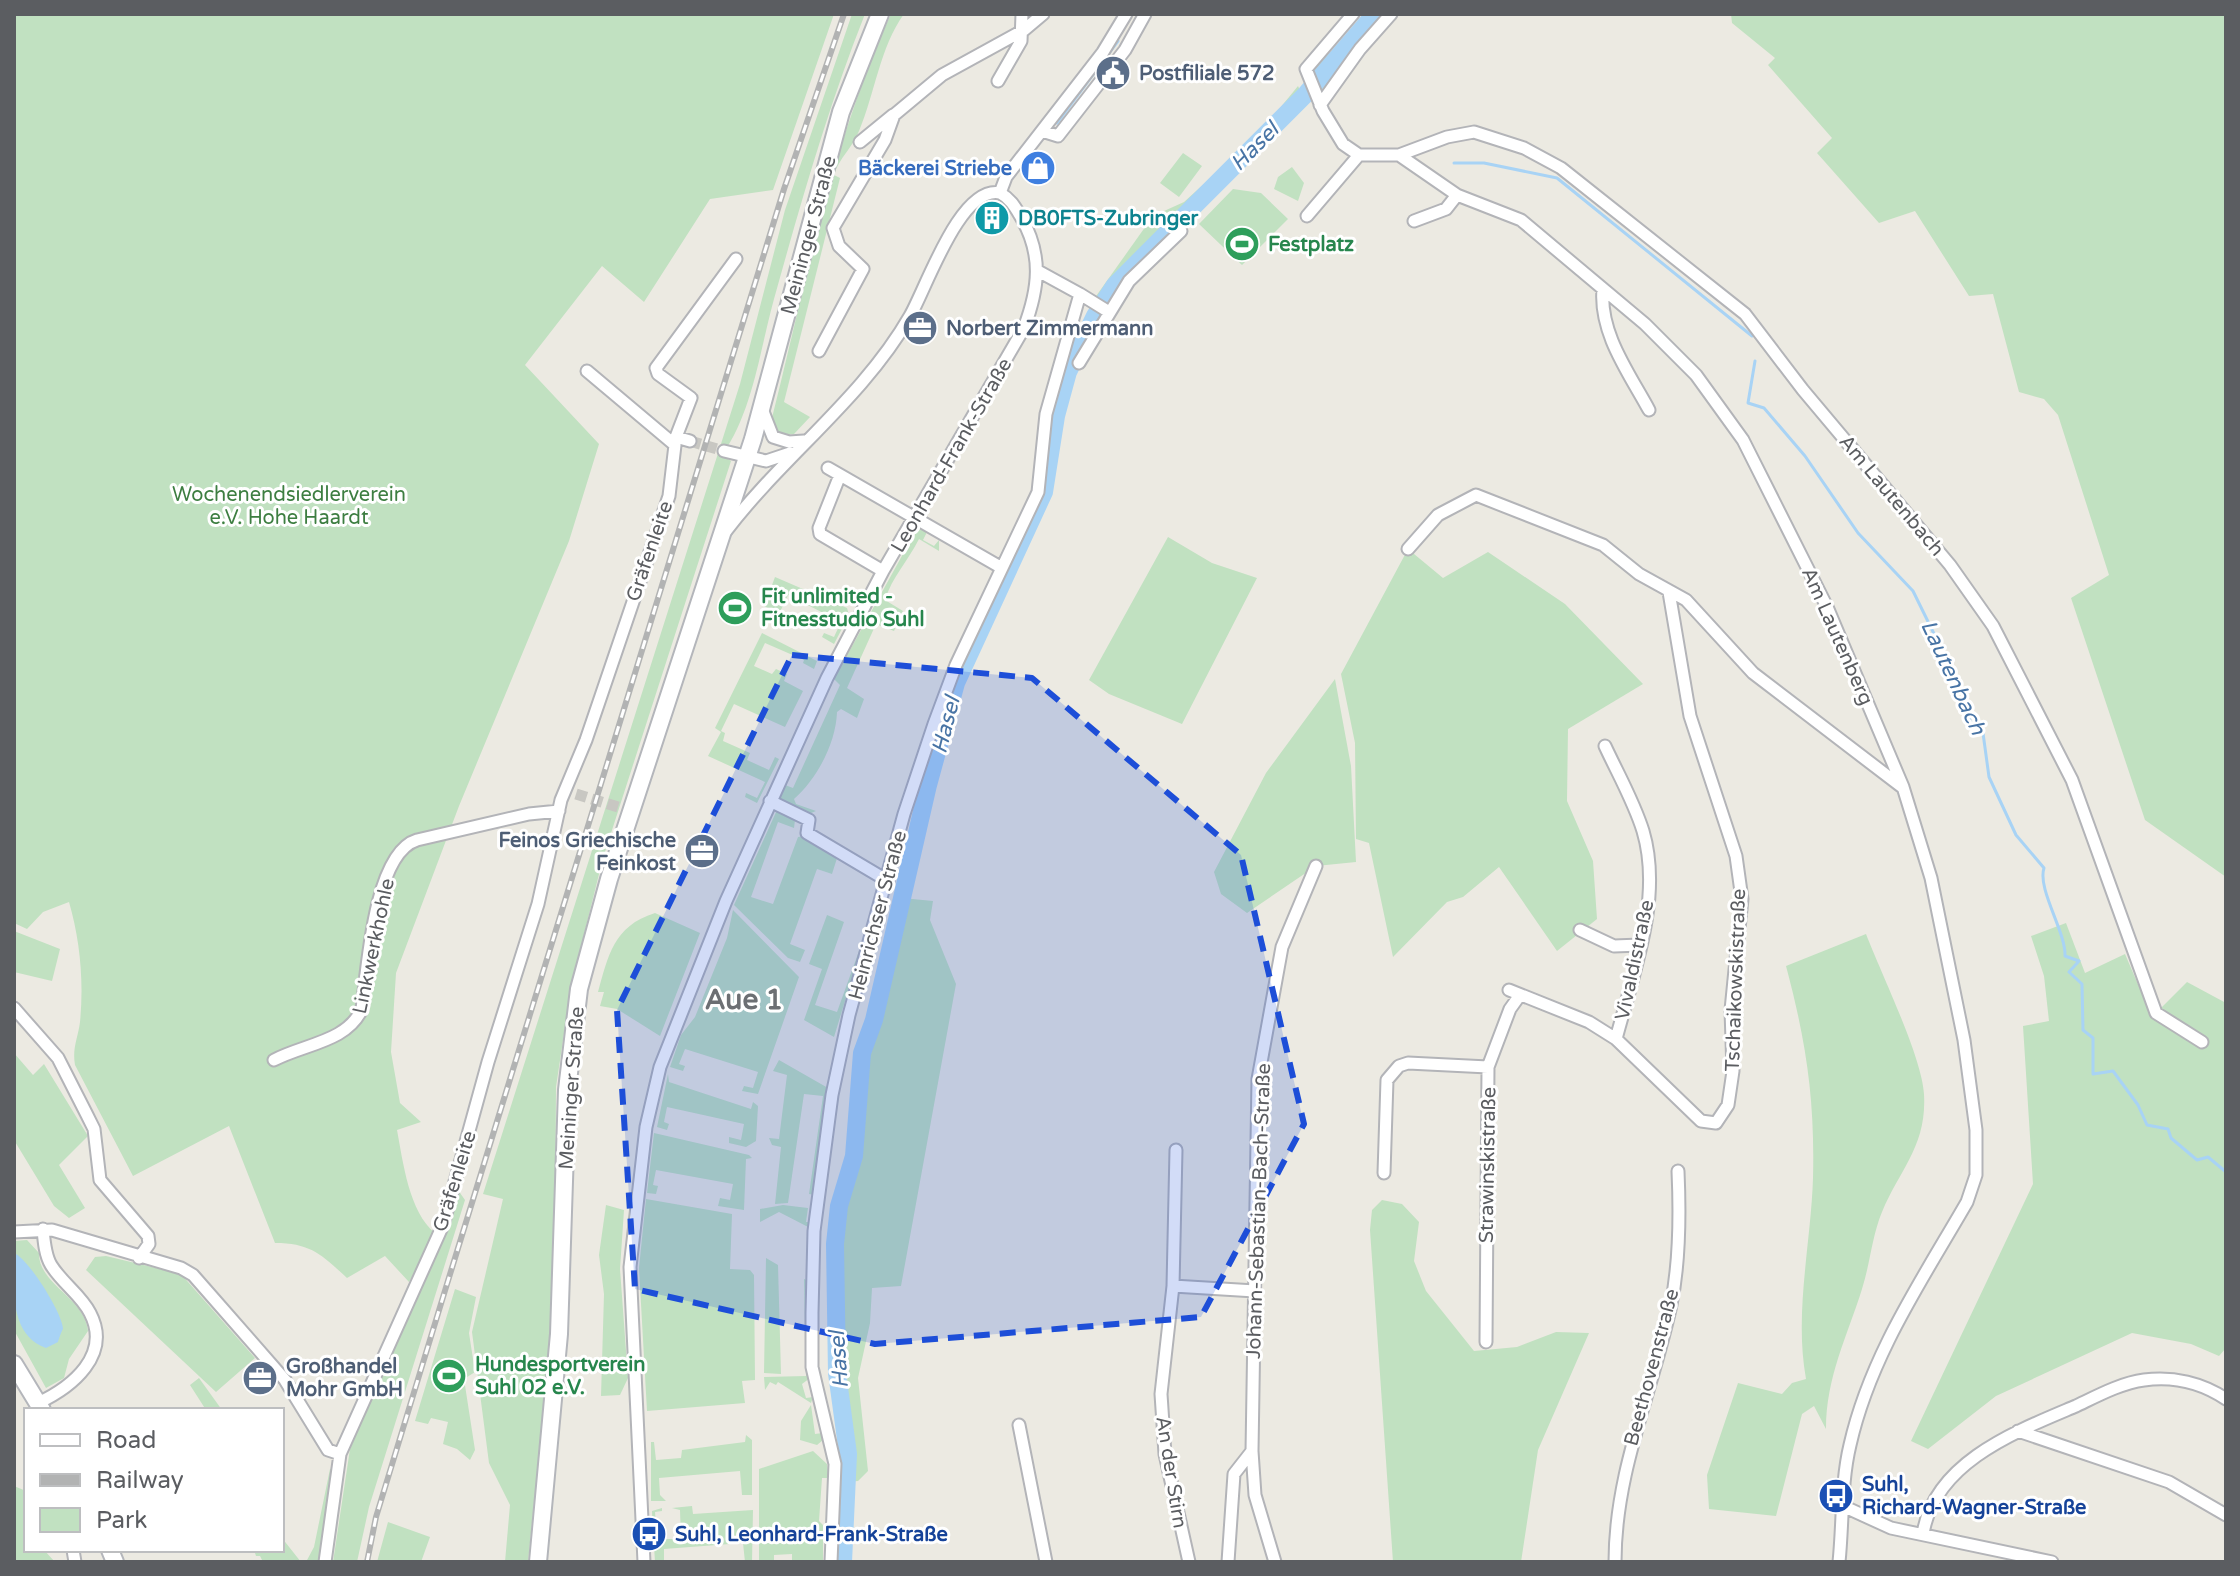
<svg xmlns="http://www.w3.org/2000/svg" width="2240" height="1576" font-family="'Varela Round',sans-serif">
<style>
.green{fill:#c1e1c1}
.water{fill:#a8d3f5}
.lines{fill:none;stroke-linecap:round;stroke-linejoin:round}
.stream{stroke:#a8d3f5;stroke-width:3}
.river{stroke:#a8d3f5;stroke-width:18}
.minor-tunnel{stroke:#c8c7c2;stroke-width:11;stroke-dasharray:11 5.5;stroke-linecap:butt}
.minor-casing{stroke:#b3b4b8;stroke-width:15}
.secondary-casing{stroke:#b4b6bb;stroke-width:20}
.minor{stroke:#fff;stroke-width:11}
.secondary{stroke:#fff;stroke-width:16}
.rail-casing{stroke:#b2b3b3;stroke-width:6}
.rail{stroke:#fff;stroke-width:3;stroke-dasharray:9;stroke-linecap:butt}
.marked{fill:#1d4ed8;fill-opacity:0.2;stroke:#1d4ed8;stroke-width:6;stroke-dasharray:16 10;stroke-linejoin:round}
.labels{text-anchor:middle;stroke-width:6;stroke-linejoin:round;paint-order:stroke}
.service-label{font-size:20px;font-weight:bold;fill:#4e5e75;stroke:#fff;text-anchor:start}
.shop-label{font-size:20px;font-weight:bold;fill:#366cbe;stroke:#fff;text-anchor:end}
.culture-label{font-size:20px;font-weight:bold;fill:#0d838f;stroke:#fff;text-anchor:start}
.street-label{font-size:20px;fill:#5b5d61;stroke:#fff}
.leisure-label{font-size:20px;font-weight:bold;fill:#27864d;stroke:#fff;text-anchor:start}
.park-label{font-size:20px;fill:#3d7e41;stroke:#fff}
.transit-label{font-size:20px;font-weight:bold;fill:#164399;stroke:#fff;text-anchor:start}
.water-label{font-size:22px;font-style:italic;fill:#4874a5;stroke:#fff}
.district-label{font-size:28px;font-weight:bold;fill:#6c6f73;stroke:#fff}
</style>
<rect width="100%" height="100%" fill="#eceae2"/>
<path class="green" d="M14,14h820l-61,176 -63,9 -66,103 -42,-36 -77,99 74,79 -30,97 -110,265 -63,167 -5,79 9,51 21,19 -24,8c6,32 12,82 38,103l-26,49 -24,-26 -38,22c-25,-23 -36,-35 -72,-35l-46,-117 -96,50 -58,-111c-3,-17 3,-27 5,-43 4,-41 0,-82 -11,-120l-26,10 -16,17 -13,-6z
M852,14h13c-37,93 -64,188 -91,285 -14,50 -21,113 -52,156l9,6 -128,397 -32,129 -15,100 -1,156 -6,112 -21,207h-23l5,-57 -21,-42 -17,-131 31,-133 -20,-5 257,-810 45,-174z
M891,14h13c-24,33 -29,79 -45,117 -6,16 -20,27 -25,44l6,3 -56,224 26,15 -16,17 -12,1 -12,-9c35,-138 61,-282 121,-412z
M1368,14h16l-64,78 -7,-22z
M1731,14h495v863l-81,-57 -74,-222 38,-23 -51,-160 -14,-16 -25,-7 -26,-98 -24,2 -54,-85 -36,12 -62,-70 15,-15 -64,-73 7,-7 -43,-35z
M1298,86l9,19 -169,162h-4l-27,38 -13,-6 59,-83 31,-14 43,-39 30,-27z
M1183,153l19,13 -23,31 -19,-14z
M1292,167l12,16 -6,18 -24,-12 4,-12z
M1233,189l28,4 27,26 -46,46 -43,-41z
M919,525l9,5 -5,10 11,6 5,-6v11l-20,-12c-11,22 -27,38 -34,61l18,11 -9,20 -18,-7 -29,64 17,11 -7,19 -16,-9 -4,3c-1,31 -20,67 -43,87l2,5 20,7 -10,4 -28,-14 7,-16 8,3 47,-103 -6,-6z
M1168,537l44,26 45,15 -75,146 -73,-30 -20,-14z
M1408,549l35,29 45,-26 77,52 78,80 -75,45 -1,72 26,60 4,58 -40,32 -58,-84 -36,30 -16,5 -54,55 -24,-114 -13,-4 -1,-96 -14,-69z
M775,577l72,31 2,7 -15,29 -12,-7 2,-4 10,4 7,-15 -53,-27 -9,19 -15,-8z
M762,633l55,28 -3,8 -11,-6 1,-3 -39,-17 -11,23 18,8 4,-5 11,5 -3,7 19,10 -18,36 -51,-23 -13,27 4,2 -2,8 27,12 -3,7 22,10 6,-13 4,2 -22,44 -12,-6 1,-4 11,5 8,-16 -57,-26 13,-24 -6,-4z
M1335,679l16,87 5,96 -40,4 -69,47 -26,-19 -7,-22 52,-99z
M777,810l18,10 -1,8 -16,-6 -27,75 22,7 25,-67 6,-1 34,19 -6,19 -15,-5 -27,75 15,6 -5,12 -12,-4 -54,-53z
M902,898l31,3 -3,19 26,64 -55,302 -29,2 -2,35 -12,55 10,93 -10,10 -11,1 1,-28 -11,-81 -2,-129 4,-38 15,-50 8,-103 12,-33z
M733,910l66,67 -41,117 -16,-3 2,-5 9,2 5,-16 -73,-23 -6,15 6,2 -2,5 -13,-4 11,-32 14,-18 32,-79z
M655,913l45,20 -40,103 -43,-27 -17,-3 4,-14h-6c10,-35 15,-66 57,-79z
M827,915l17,7 -29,83 22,7 31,-86 -34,111 -30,-17 18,-51 -13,-5z
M2066,923l19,50 40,-19 27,63 35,-35 39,21v345l-7,8 -28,-12 -59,-11 -136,63 -68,53 -17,-8 122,-257 -10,-158 26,-5 -5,-45 -13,-40z
M14,931l46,18 -8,32 -38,-9z
M1866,934c15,39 56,123 58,160 3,52 -24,75 -42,118 -10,24 -12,52 -20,77 -15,48 -36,88 -36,140l-12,-23 -12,8 -26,102 -67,-7 -2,-34 31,-92 44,11 10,-11 14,-4c-12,-66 5,-135 7,-201 2,-79 -7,-137 -27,-212z
M14,1053l19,22 11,-11 44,72 -29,29 26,43 -16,10 -15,-12 -40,-66z
M779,1060l49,28 -13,107 -6,-1 14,-98 -19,-2 -16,109 -13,1 6,-57 -9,-2 -3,-7 10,1 8,-64 -14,-4z
M668,1074l1,8 82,27 2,-7 5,4 -2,35 -10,6 -17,-4v-6l12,3 3,-16 -77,-17 -3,15 5,2 -2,6 -10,-3z
M654,1133l95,22 3,3 -6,1 -2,51 -26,-4 2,-8 10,2 3,-16 -77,-14 -3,15 5,1 -2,8 -9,-1z
M458,1190l7,10 -96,307 -12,55h-24l17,-113z
M646,1199l86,15 -2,55 20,1 4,5 1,105 -13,1 3,22 -98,8 -8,-143z
M1382,1200l20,4 17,18 -5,39 12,30 48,60 43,-4 39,-15 33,1 -51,117 -17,112h-128l-23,-332 2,-20z
M606,1205l18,5 -4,59 8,109 -8,17 -19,1 3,-102 -5,-39z
M783,1205l25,3 -2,14h7l-1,7 -33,-17 -19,10v-13z
M27,1240l12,13c-1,31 46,45 49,78l-19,28 -5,19 -18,10 -32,-58v-89z
M106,1256l75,18 74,84 -39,34 -130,-122 9,-13z
M766,1258l12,7 3,109 -17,-1z
M804,1279l7,3 -1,96 -8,6 4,14 7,-1 -2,6 -33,-21 -2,3 -6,-3 -5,8 -1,-13 42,-1z
M455,1289l21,8 -7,36 6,39 -11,7 11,71 -5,10 -13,-11 -14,-5 5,-22 -17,-4 -3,6 -13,-3z
M199,1378l23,32h-16l-16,-25z
M811,1405l4,29 7,-1 1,7 -6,5 -17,-5 1,-19z
M746,1435l6,5v55h-10l-2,-24 -81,7 1,17 6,6h-15v-59h3l2,18 25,-2 1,-8 63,-8z
M813,1451l14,13 2,14h-7l-3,43 4,4v37h-31v-8l-18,1v7h-15v-93z
M337,1468l-15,94h-16l8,-15 16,-78z
M14,1486l12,5v59h18l11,12h-41z
M692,1506l1,8 60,-4 -1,52h-7l-2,-19 -79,6v13h-9l-1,-16 9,-1 -1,-9h-9l-1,-25 10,-3v3l-7,1 2,23h7l1,4h16l-1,-29 -8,-2z
M388,1522l42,15 -9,25h-44z
M282,1538l19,24h-38l-3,-6h-4l-2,-6h28z"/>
<path class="water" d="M14,1253c14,5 49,61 49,76 -1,1 -5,12 -5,13l-12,6c-38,-14 -32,-62 -32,-95z"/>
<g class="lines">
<path class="stream" d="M1057,123l61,-82
M1454,163h30l73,15 195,158
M1755,361l-7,42 16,5 41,48 53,77 55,58 54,110 3,21 13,11 6,44 27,58 28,33c-7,21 22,64 21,88l14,5 -10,11 13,12 1,46 10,8v36l20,-3 25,34 9,20 21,4 3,9 26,22 11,-3 18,15"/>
<path class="river" d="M843,1562l5,-108 -11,-81 -2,-129 4,-38 15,-50 8,-103 12,-33 54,-235 28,-102 88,-191 12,-76 12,-44 27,-56 20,-31 191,-191 69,-80"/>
<path class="minor-tunnel" d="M690,441l34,10
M576,794l45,14"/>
<defs>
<path id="minor" d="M1353,14l-47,55 17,42 20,33 16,11h40l58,40 64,25 124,104 51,51 47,65 84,167 76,180 28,91 33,162 12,90v45l-9,27c-45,78 -97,154 -117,243 -9,37 -7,79 -11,117
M998,81l23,-40 1,-27
M1320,105l40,-56 31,-35
M1042,131l16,5 67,-86 20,-36
M860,142l33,-27
M1399,155l48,-18 27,-5 50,16 37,20 184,146 58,76 147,175 43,61 79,154 84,233 46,29
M1000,193l6,-16 97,-125 23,-38
M1307,216l52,-61
M1414,221l32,-12 11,-14
M1603,289c-4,44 26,84 46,121
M1080,294l29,18
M819,351l44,-82 -24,-23 -6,-18 52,-88 9,-25 48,-40 82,-45 19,-16
M1079,363l50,-82 52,-50
M587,371l88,74
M762,409l11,28 16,5 15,-1
M676,437l15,-39 -33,-24 -2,-6 80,-109
M675,444l1,-7 14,4
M724,451l42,10 24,-8
M828,468l174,100
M840,475l-21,53 1,6 63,37
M726,531c57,-75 137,-133 184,-215 16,-27 50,-131 90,-123
M1408,549l30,-34 38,-20 127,50 36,29 47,26 67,73 149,114
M1605,746c13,28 29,56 38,85 20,67 -10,143 -27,208
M770,801l39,19 -2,13 81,48
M1580,930l34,16 26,-1
M1509,990l80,32 27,17 85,82 15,2 12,-18 5,-34 -2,-61 11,-111 -6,-43 -46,-140 -21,-124
M14,1008l44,50 29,57 7,14 6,51 48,56 1,8 -10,14
M274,1060c30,-16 73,-18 88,-51 5,-39 12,-156 55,-169l112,-26 30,-3
M1176,1150l-3,136 -12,108 4,60 24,108
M1384,1173l3,-93 12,-14 9,-3 80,4
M14,1232l38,-2 129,38 12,7 92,105 43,70 12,4
M1173,1286l82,5
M1486,1342l2,-275 22,-58 10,-14
M38,1403c34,-16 74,-48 52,-90 -9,-18 -28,-30 -39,-48 -6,-10 -7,-24 -8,-36
M1019,1425l27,137
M2018,1431l151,51 57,33
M1845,1507l46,21 161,34
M1923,1534c11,-72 94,-103 153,-128 21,-10 45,-23 68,-26 29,-4 58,3 82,19
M73,1550l2,12
M325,1562l15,-108 103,-229 45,-163 50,-158 23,-104 25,-60 83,-244 6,-51
M644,1562l-14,-295 16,-140 14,-60 66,-166 101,-223 56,-107 141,-243c15,-40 19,-73 -3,-111 -6,-10 -10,-18 -21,-24
M831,1562l4,-98 -23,-97v-54l2,-82 18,-136 17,-80 55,-201 30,-90 22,-59 82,-173 8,-78 34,-120 -42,-23
M1228,1562l6,-88 18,-23
M1275,1562l-20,-67 -3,-44 6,-372 24,-132 34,-81
M1615,1562c0,-91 37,-169 56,-257 9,-44 9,-90 7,-134"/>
<path id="secondary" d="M14,1364l28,46
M110,1550l5,12
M538,1562l21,-228 8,-244 12,-101 30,-110 144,-440 88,-327 39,-98"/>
</defs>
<use href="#minor" class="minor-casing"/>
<use href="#secondary" class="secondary-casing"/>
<use href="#minor" class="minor"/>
<use href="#secondary" class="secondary"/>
<defs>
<path id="rail" d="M367,1562l9,-45 71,-233 337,-1095 60,-175"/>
</defs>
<use href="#rail" class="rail-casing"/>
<use href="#rail" class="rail"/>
</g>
<path class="marked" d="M792,655l240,23 209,177 63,269 -103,193 -326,27 -240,-55 -18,-279z"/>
<defs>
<symbol id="civic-disc" viewBox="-11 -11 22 22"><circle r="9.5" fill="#5c6f8a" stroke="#fff"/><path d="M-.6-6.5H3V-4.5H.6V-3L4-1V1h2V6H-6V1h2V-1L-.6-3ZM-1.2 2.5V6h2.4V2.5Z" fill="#fff"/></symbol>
<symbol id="shop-disc" viewBox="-11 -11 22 22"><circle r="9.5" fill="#3f7fe0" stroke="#fff"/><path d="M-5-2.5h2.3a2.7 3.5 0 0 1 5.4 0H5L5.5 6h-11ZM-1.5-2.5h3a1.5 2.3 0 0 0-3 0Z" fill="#fff"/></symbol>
<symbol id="building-disc" viewBox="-11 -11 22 22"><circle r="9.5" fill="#0f9aa8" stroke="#fff"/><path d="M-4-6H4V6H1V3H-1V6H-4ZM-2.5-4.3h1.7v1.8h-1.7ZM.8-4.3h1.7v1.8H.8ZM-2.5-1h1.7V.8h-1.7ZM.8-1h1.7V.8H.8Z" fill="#fff"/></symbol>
<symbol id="stadium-disc" viewBox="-11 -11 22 22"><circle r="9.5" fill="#2e9e5b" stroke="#fff"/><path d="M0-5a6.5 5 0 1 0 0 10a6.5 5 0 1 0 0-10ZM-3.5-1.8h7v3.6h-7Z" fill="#fff"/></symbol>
<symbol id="office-disc" viewBox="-11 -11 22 22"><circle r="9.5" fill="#5c6f8a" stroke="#fff"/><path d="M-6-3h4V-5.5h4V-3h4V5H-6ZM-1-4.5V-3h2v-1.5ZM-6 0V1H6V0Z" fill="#fff"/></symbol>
<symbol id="bus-disc" viewBox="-11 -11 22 22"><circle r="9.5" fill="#1a4fb4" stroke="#fff"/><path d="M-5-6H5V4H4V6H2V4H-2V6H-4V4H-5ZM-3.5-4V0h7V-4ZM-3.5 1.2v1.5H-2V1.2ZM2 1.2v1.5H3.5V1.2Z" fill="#fff"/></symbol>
</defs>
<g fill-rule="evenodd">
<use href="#civic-disc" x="1093" y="53" width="40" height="40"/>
<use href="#shop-disc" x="1018" y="148" width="40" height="40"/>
<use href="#building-disc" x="972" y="198" width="40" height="40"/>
<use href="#stadium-disc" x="1222" y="224" width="40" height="40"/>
<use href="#office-disc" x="900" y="308" width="40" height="40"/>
<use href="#stadium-disc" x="715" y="588" width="40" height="40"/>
<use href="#office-disc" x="682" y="831" width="40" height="40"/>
<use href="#stadium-disc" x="429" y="1356" width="40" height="40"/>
<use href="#office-disc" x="240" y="1358" width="40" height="40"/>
<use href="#bus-disc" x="1816" y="1476" width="40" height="40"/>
<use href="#bus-disc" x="629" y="1514" width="40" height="40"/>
</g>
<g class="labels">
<g class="service-label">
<text x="1139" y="80">Postfiliale 572</text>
<text x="946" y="335">Norbert Zimmermann</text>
<text x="676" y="847" text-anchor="end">Feinos Griechische<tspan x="676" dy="23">Feinkost</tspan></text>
<text x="286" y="1373">Großhandel<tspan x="286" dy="23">Mohr GmbH</tspan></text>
</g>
<g class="shop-label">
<text x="1012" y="175">Bäckerei Striebe</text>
</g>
<g class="culture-label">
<text x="1018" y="225">DB0FTS-Zubringer</text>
</g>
<g class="street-label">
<text transform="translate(808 235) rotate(-75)" y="7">Meininger Straße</text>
<text transform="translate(951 455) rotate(-60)" y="7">Leonhard-Frank-Straße</text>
<text transform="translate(1892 495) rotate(50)" y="7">Am Lautenbach</text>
<text transform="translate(649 551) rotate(-71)" y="7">Gräfenleite</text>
<text transform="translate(1838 636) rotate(66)" y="7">Am Lautenberg</text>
<text transform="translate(877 915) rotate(-75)" y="7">Heinrichser Straße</text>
<text transform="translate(373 946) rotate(-78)" y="7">Linkwerkhohle</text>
<text transform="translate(1634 960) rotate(-78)" y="7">Vivaldistraße</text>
<text transform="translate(1735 980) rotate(-88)" y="7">Tschaikowskistraße</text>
<text transform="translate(571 1088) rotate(-86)" y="7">Meininger Straße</text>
<text transform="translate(1487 1165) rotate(-89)" y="7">Strawinskistraße</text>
<text transform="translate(454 1181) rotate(-73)" y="7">Gräfenleite</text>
<text transform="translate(1258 1211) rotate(-88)" y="7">Johann-Sebastian-Bach-Straße</text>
<text transform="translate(1651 1367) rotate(-75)" y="7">Beethovenstraße</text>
<text transform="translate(1172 1472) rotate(81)" y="7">An der Stirn</text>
</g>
<g class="leisure-label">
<text x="1268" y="251">Festplatz</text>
<text x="761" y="603">Fit unlimited -<tspan x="761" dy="23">Fitnesstudio Suhl</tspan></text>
<text x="475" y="1371">Hundesportverein<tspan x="475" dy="23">Suhl 02 e.V.</tspan></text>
</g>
<g class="park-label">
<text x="289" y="501">Wochenendsiedlerverein<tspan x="289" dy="23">e.V. Hohe Haardt</tspan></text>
</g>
<g class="transit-label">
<text x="1862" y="1491">Suhl,<tspan x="1862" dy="23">Richard-Wagner-Straße</tspan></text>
<text x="675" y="1541">Suhl, Leonhard-Frank-Straße</text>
</g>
<g class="water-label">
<text transform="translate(1254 146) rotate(-45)" y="8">Hasel</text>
<text transform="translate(1954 677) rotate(65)" y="8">Lautenbach</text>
<text transform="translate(945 725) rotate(-76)" y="8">Hasel</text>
<text transform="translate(838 1360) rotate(-94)" y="8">Hasel</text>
</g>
<g class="district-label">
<text x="744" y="1009">Aue 1</text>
</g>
</g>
<rect width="2240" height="1576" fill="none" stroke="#5b5d61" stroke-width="32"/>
<rect x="24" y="1408" width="260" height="144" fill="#ffffff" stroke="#bdbec0" stroke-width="2"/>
<rect x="40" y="1434" width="40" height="12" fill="#ffffff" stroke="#bdbec0" stroke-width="2"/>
<text x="96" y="1448" font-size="24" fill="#5b5d61">Road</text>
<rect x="40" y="1474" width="40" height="12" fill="#b2b3b3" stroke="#bdbec0" stroke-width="2"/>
<text x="96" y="1488" font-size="24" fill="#5b5d61">Railway</text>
<rect x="40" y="1508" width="40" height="24" fill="#c1e1c1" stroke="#bdbec0" stroke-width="2"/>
<text x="96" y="1528" font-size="24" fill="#5b5d61">Park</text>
</svg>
